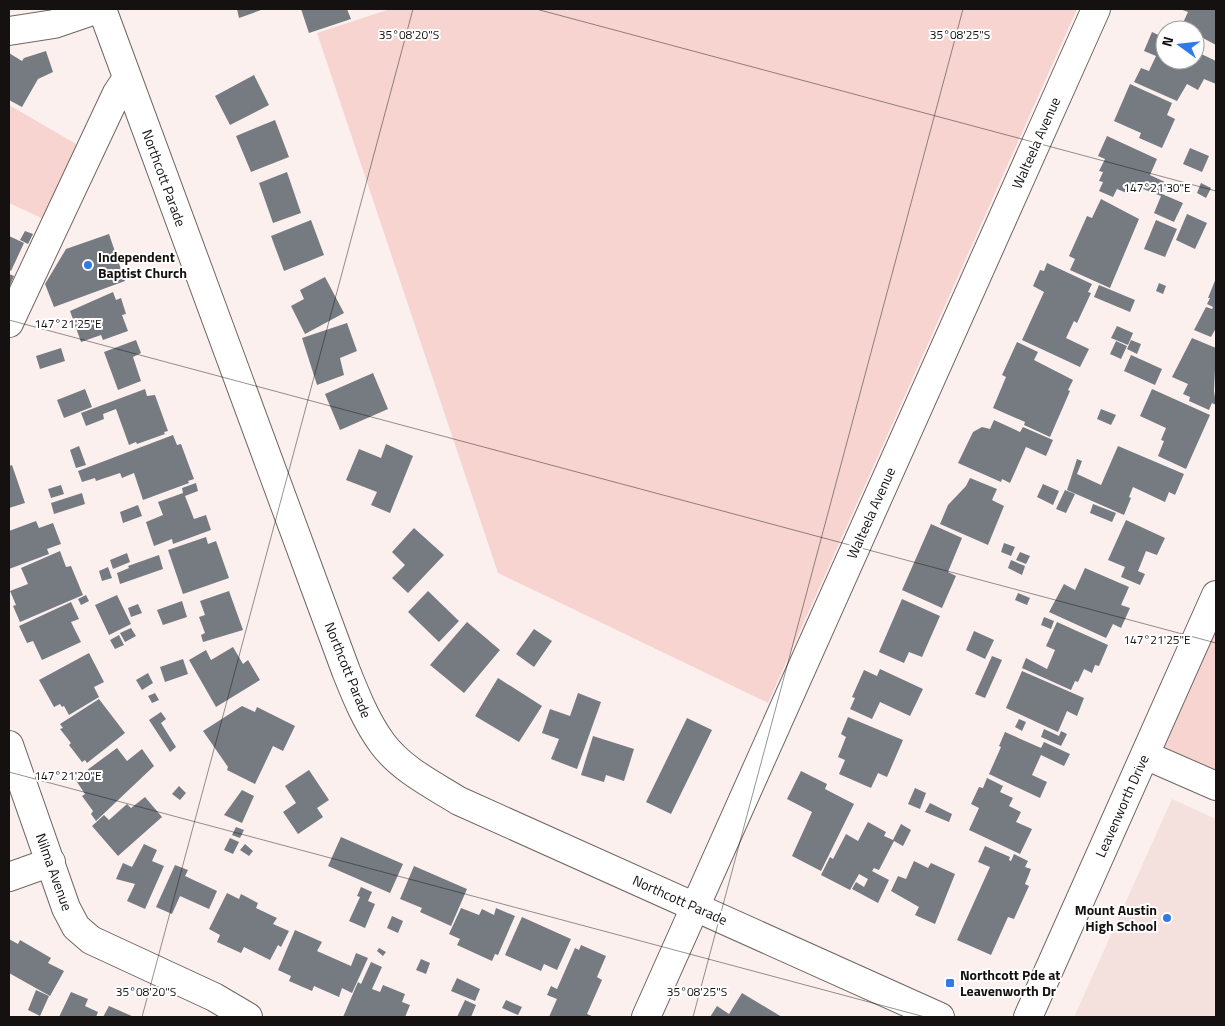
<svg xmlns="http://www.w3.org/2000/svg" width="1225" height="1026" font-family="'Titillium Web',sans-serif">
<style>
.built{fill:#f4e1de}
.green{fill:#f7d4cf}
.building{fill:#767b82}
.lines{fill:none;stroke-linecap:round;stroke-linejoin:round}
.minor-casing{stroke:#6f6664;stroke-width:30}
.minor{stroke:#fff;stroke-width:28}
.ticks{fill:none;stroke:#141110;stroke-width:1;stroke-opacity:0.45}
.poi-dot{fill:#2f7ae6;stroke:#fff;stroke-width:2}
.labels{text-anchor:middle;stroke-width:4;stroke-linejoin:round;paint-order:stroke}
.street-label{font-size:14px;fill:#141110;stroke:#fff}
.poi-label{font-size:14px;font-weight:bold;fill:#141110;stroke:#fff;text-anchor:start}
.ticks-label{font-size:12px;text-anchor:middle;fill:#141110;stroke:#fff;stroke-width:4;stroke-linejoin:round;paint-order:stroke}
</style>
<rect width="100%" height="100%" fill="#fbf0ee"/>
<path class="built" d="M1172,799l44,20v198h-142z"/>
<path class="green" d="M390,9h687l-309,694 -270,-130 -181,-540z
M9,105l74,43 -33,74 -41,-19z
M1216,595v191l-71,-31z"/>
<path class="building" d="M237,9h27l-25,9z
M301,9h46l4,10 -42,14z
M1180,9h36v36l-15,-8 -5,10 -1,-17h-19l3,-6 3,1 6,-13z
M1152,32l13,6v22h30v-9l21,10v23l-12,-5 -6,11 -11,-6 -10,17 -43,-19 7,-14 8,3 7,-15 -12,-5z
M46,51l7,21 -15,7 -16,28 -13,-7v-47l13,8 2,-3z
M254,75l15,30 -39,20 -15,-29z
M1130,84l42,19 -5,12 8,4 -13,29 -23,-10 2,-5 -27,-12z
M275,120l14,37 -38,15 -15,-36z
M1107,136l50,23 -7,16 17,8 -5,11 21,9 -9,19 -20,-9 7,-17 -28,-11 -4,9 -12,-5 -4,8 -14,-6 4,-9 -4,-1 4,-9 -4,-1 6,-12 -7,-3z
M1190,148l19,8 -7,16 -19,-8z
M287,172l14,41 -28,10 -14,-40z
M1201,183l10,5 -5,10 -9,-5z
M1101,199l38,20 -29,69 -40,-18 5,-11 -6,-3 18,-40 5,2z
M1187,214l20,9 -12,26 -19,-9z
M311,220l13,35 -40,16 -13,-35z
M1156,220l21,9 -12,28 -21,-8z
M25,231l8,3 -5,10 -8,-4z
M109,234l16,47 -71,26 -9,-23 21,-35z
M9,236l15,7 -13,28 -2,-2z
M1047,263l45,21 -4,8 3,1 -14,30 -3,-2 -8,17 23,11 -9,18 -58,-27 22,-48 -11,-6 7,-16 4,1z
M9,274l5,2 -5,12z
M325,277l19,36 -39,21 -14,-28 13,-7 -4,-9z
M1216,278v50l-5,9 -17,-7 12,-23 6,2 1,-2 -6,-3 3,-6h-2z
M1159,283l7,3 -3,8 -7,-3z
M1099,285l36,15 -5,12 -36,-15z
M113,292l3,8 5,-2 5,16 -4,1 6,16 -25,9 -2,-5 -20,7 -11,-31z
M347,323l10,28 -17,7 4,17 -27,10 -15,-47z
M1117,326l16,7 -5,12 -17,-7z
M1192,338l24,10 -2,43 2,14 -4,-2 -3,7 -20,-9 1,-4 -7,-3 5,-10 -16,-7z
M136,340l5,13 -8,4 8,24 -23,9 -14,-38z
M1131,340l10,4 -4,10 -10,-5z
M1116,341l11,5 -6,13 -11,-5z
M1017,342l21,10 -4,8 39,20 -5,10 2,1 -20,46 -26,-12 1,-3 -32,-14 13,-31 -4,-2z
M61,348l4,13 -25,8 -4,-13z
M1131,355l31,14 -7,16 -31,-14z
M373,373l15,36 -48,21 -15,-36z
M85,389l7,18 -28,11 -7,-18z
M145,389l2,7 8,-1 13,36 -4,1 1,2 -28,10 -1,-2 -7,3 -13,-36 -13,5 1,5 -18,7 -5,-13z
M1152,389l58,26 -24,54 -28,-13 6,-15 -3,-1 5,-12 -26,-12z
M1101,409l15,6 -5,10 -14,-6z
M994,420l26,12 3,-5 30,13 -7,16 -20,-9 -16,36 -8,-4 -1,3 -43,-19 15,-31 9,-5 8,2z
M173,435l4,10 4,-1 13,35 -6,2 1,2 -46,17 -9,-27 -12,5 -2,-5 -24,8 -1,-3 -13,4 -4,-11z
M386,444l27,12 -23,57 -19,-8 6,-13 -31,-12 13,-31 22,9z
M79,446l7,19 -10,3 -6,-18z
M1118,446l66,28 -9,21 -6,-3 -4,10 -32,-15 -4,10 2,1 -7,17 -57,-25 10,-31 5,2 -5,13 24,11z
M12,465l13,38 -16,5v-42z
M970,478l27,11 -5,11 12,6 -16,39 -48,-21 8,-19 18,-19z
M196,483l2,8 -13,5 9,23 12,-4 5,15 -38,14 -1,-5 -18,7 -8,-24 17,-7 -5,-13 25,-9 -1,-5z
M1043,484l16,7 -6,14 -16,-8z
M61,485l3,9 -13,4 -3,-9z
M1065,490l10,4 -9,19 -10,-4z
M82,493l3,11 -31,10 -3,-11z
M1093,504l23,9 -4,9 -22,-9z
M138,505l4,11 -19,7 -3,-11z
M1126,520l39,18 -8,17 -11,-4 -8,20 7,3 -5,11 -19,-8 4,-10 -17,-7z
M36,521l3,7 14,-5 8,21 -14,5 2,5 -40,15v-38z
M931,524l31,14 -14,34 8,4 -14,32 -40,-18z
M414,528l30,27 -36,38 -16,-15 13,-13 -13,-13z
M206,537l2,7 8,-3 13,37 -46,16 -15,-44z
M1004,543l11,4 -4,9 -10,-4z
M60,551l6,16 5,-1 12,29 -63,27 -7,-16 3,-1 -6,-14 18,-7 -7,-16z
M1020,552l10,4 -4,8 -10,-4z
M127,553l3,9 -17,7 -3,-9z
M159,555l4,14 -43,15 -3,-11 12,-5 -1,-2z
M1011,560l14,6 -3,9 -14,-7z
M108,567l4,11 -10,3 -3,-10z
M1085,568l44,19 -8,18 9,3 -9,20 -8,-4 -7,14 -57,-26 15,-28 11,6z
M229,591l14,39 -40,12 -2,-7 4,-2 -6,-16 6,-2 -5,-14z
M428,591l31,30 -20,21 -31,-30z
M1018,593l12,5 -3,7 -12,-5z
M86,595l3,6 -8,4 -3,-6z
M117,595l14,29 -22,11 -14,-30z
M902,599l38,17 -18,41 -13,-5 -5,11 -25,-11z
M182,601l5,16 -24,8 -6,-15z
M71,602l8,17 -8,3 10,20 -39,18 -9,-19 -6,2 -8,-17z
M138,604l4,9 -11,4 -3,-9z
M1044,617l10,4 -3,8 -10,-4z
M467,622l33,28 -36,43 -34,-28z
M1057,622l51,23 -9,21 -4,-1 -3,8 -8,-4 -6,13 -3,-1 -4,9 -49,-22 4,-10 21,11 8,-19 -9,-4z
M131,628l5,8 -11,6 -5,-9z
M534,629l18,12 -18,26 -18,-13z
M974,631l20,9 -9,19 -19,-9z
M119,635l5,10 -9,4 -5,-9z
M233,647l10,17 5,-4 12,20 -44,27 -27,-47 17,-10 5,10z
M89,653l15,29 -10,5 5,10 -30,18 -5,-9 -2,1 -2,-3 -6,3 -15,-27z
M992,656l10,4 -17,38 -10,-4z
M183,659l5,15 -23,8 -5,-15z
M880,669l43,20 -13,27 -30,-14 -8,17 -22,-10 5,-11 -3,-1 12,-27 13,6z
M1022,671l62,27 -7,18 -10,-5 -9,21 -52,-24z
M148,673l5,10 -11,7 -6,-10z
M498,678l44,28 -23,36 -44,-26z
M155,693l4,7 -7,3 -4,-7z
M578,693l23,9 -24,67 -26,-10 8,-20 -17,-6 8,-24 20,7z
M99,699l26,34 -38,30 -2,-3 -3,2 -13,-17 2,-2 -11,-14 3,-1 -3,-4z
M242,706l13,6 2,-5 38,19 -12,25 -10,-5 -18,38 -28,-14 1,-3 -25,-36z
M161,712l5,7 -5,4 15,24 -6,5 -21,-32z
M848,717l55,23 -16,37 -9,-4 -7,15 -32,-14 6,-14 -7,-3 8,-20 -5,-3z
M687,718l25,12 -41,84 -25,-12z
M1019,719l7,3 -4,9 -7,-4z
M1044,729l15,7 2,-5 6,3 -6,12 -20,-9z
M1005,732l36,16 3,-6 26,12 -6,12 -23,-11 -9,20 15,7 -7,16 -51,-24 12,-27 -2,-1z
M593,736l41,13 -10,32 -18,-6 -2,7 -23,-7z
M117,748l10,13 15,-12 12,17 -58,55 -5,-7 2,-3 -11,-15 3,-2 -10,-15z
M309,770l20,30 -12,8 6,9 -25,17 -15,-22 13,-9 -11,-17z
M801,771l26,13 -2,5 29,15 -33,67 -29,-15 20,-44 -25,-13z
M987,778l16,8 -3,6 13,6 -4,8 12,6 -5,10 16,7 -12,25 -51,-24 10,-22 -8,-4 8,-17 4,1z
M179,786l7,7 -6,7 -8,-6z
M915,788l11,5 -6,16 -12,-5z
M242,790l12,6 -12,27 -18,-8z
M145,797l17,20 -44,39 -26,-30 12,-11 5,5 18,-16 4,4z
M930,803l22,11 -3,8 -24,-10z
M868,822l18,10 -2,4 9,4 8,-16 10,6 -8,16 -9,-5 -15,29 -5,-2 -2,3 17,9 -11,23 -26,-14 4,-7 8,5 4,-8 -9,-5 -9,16 -29,-15 9,-18 3,2 13,-25 12,7z
M236,827l8,3 -4,8 -8,-3z
M341,837l62,27 -13,29 -62,-27z
M230,838l9,4 -6,12 -9,-4z
M144,844l13,6 -5,11 12,5 -19,43 -18,-8 8,-17 -19,-5 7,-16 9,4z
M245,844l8,7 -4,5 -9,-6z
M985,846l25,11 -1,3 2,1 3,-7 14,7 -3,6 6,2 -6,15 4,2 -15,33 -6,-2 -17,38 -34,-15 33,-73 -12,-5z
M914,861l14,7 3,-5 24,11 -20,50 -20,-9 4,-8 -28,-16 7,-15 8,3z
M175,865l13,5 -3,6 32,15 -8,18 -29,-13 -8,18 -16,-7z
M414,866l53,23 -16,37 -31,-14 2,-4 -22,-9z
M361,887l11,5 -4,9 7,3 -10,24 -16,-7 11,-24 -3,-1z
M227,893l12,6 2,-5 17,9 -2,5 21,10 -4,6 16,7 -8,16 -3,-2 -8,15 -26,-13 -3,6 -24,-11 3,-7 -11,-6z
M461,908l18,7 3,-6 12,6 2,-7 19,8 -17,39 -3,-1 -3,7 -35,-16 3,-6 -11,-5z
M392,916l11,5 -5,12 -11,-5z
M522,917l49,22 -14,31 -13,-6 -3,7 -36,-16z
M295,930l27,12 -5,9 34,15 5,-13 12,5 -16,35 -10,-5 -3,9 -25,-11 -2,5 -23,-10 2,-5 -13,-6z
M9,939l9,5 2,-4 31,18 -3,5 16,8 -14,25 -41,-23z
M581,945l25,11 -9,21 5,3 -15,34 7,3h-45l8,-18 -10,-4 4,-9 6,3 18,-41 4,2z
M379,948l7,4 -3,4 -6,-5z
M421,959l9,4 -4,11 -10,-4z
M371,962l11,5 -10,22 8,3 3,-7 22,9 -3,8 8,3 -5,12h-62l15,-35 3,2z
M457,978l23,11 -5,12 -24,-10z
M36,990l13,6 -9,20 -12,-6z
M71,992l17,7 -3,7 13,6 -2,5h-37z
M742,993l40,24h-72l7,-11 12,8z
M465,1000l11,5 -5,12h-14z
M506,1000l16,7 -4,8 -16,-7z
M109,1006l25,11h-31z"/>
<g class="lines">
<defs>
<path id="minor" d="M102,9l244,662c10,25 20,50 36,72 19,26 51,42 77,58l481,216
M9,31l45,-7 44,-15
M9,323l108,-230 10,-15
M9,745l57,163 10,19 15,13 123,57 34,20
M1145,755l71,31
M9,877l42,-15
M646,1017l450,-1008
M1028,1017l188,-422"/>
</defs>
<use href="#minor" class="minor-casing"/>
<use href="#minor" class="minor"/>
</g>
<path class="ticks" d="M536,9l680,182M9,320l1207,323M9,772l916,245M142,1017l271,-1008M693,1017l270,-1008"/>
<g class="poi-dot">
<circle cx="88" cy="265" r="5"/>
<circle cx="1167" cy="918" r="5"/>
<rect x="945" y="978" width="10" height="10" rx="2.5"/>
</g>
<g class="labels">
<g class="street-label">
<text transform="translate(1036 143) rotate(-66)" y="5">Walteela Avenue</text>
<text transform="translate(164 178) rotate(70)" y="5">Northcott Parade</text>
<text transform="translate(871 513) rotate(-66)" y="5">Walteela Avenue</text>
<text transform="translate(348 670) rotate(68)" y="5">Northcott Parade</text>
<text transform="translate(1122 806) rotate(-66)" y="5">Leavenworth Drive</text>
<text transform="translate(54 872) rotate(70)" y="5">Nilma Avenue</text>
<text transform="translate(680 900) rotate(24)" y="5">Northcott Parade</text>
</g>
<g class="poi-label">
<text x="98" y="262">Independent<tspan x="98" dy="16">Baptist Church</tspan></text>
<text x="1157" y="915" text-anchor="end">Mount Austin<tspan x="1157" dy="16">High School</tspan></text>
<text x="960" y="980">Northcott Pde at<tspan x="960" dy="16">Leavenworth Dr</tspan></text>
</g>
</g>
<g class="ticks-label">
<text x="409" y="39">35°08'20"S</text>
<text x="960" y="39">35°08'25"S</text>
<text x="1157" y="192">147°21'30"E</text>
<text x="68" y="328">147°21'25"E</text>
<text x="1157" y="644">147°21'25"E</text>
<text x="68" y="780">147°21'20"E</text>
<text x="146" y="996">35°08'20"S</text>
<text x="697" y="996">35°08'25"S</text>
</g>
<rect width="1225" height="1026" fill="none" stroke="#141110" stroke-width="20"/>
<g transform="translate(1180 45) rotate(285)"><circle r="24" fill="#ffffff" stroke="#a1a09f"/>
<path d="M0-4L9 19L0 12L-9 19Z" fill="#2f7ae6"/>
<text y="-8" font-size="14" font-weight="bold" text-anchor="middle" fill="#141110">N</text>
</g>
</svg>
